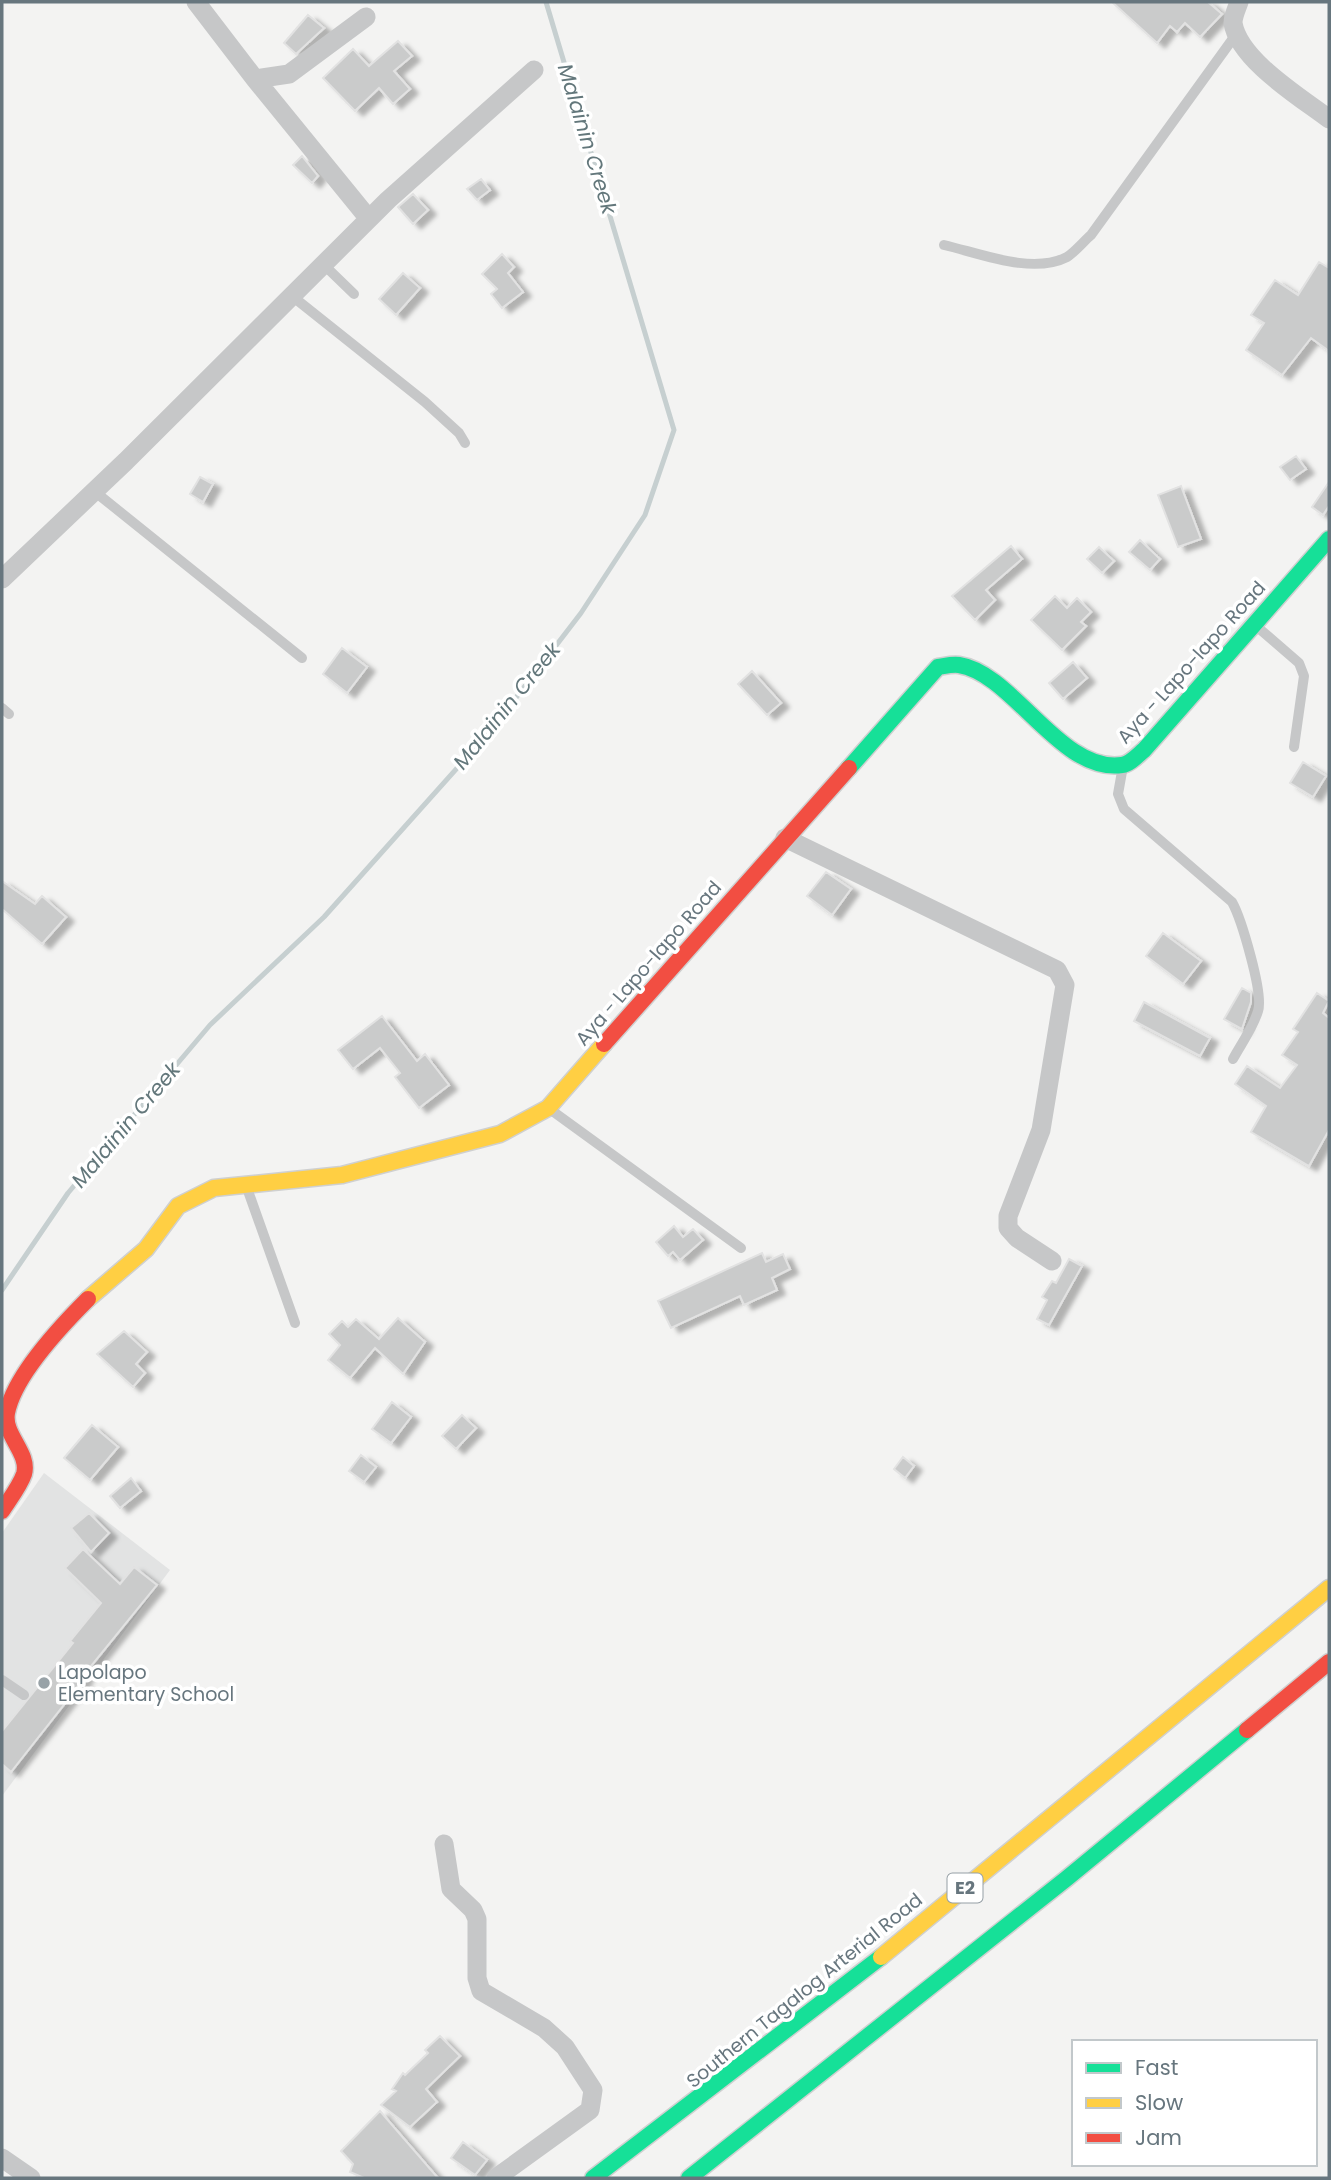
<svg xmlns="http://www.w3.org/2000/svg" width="1331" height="2180" font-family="Poppins,sans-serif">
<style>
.built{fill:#e2e3e3}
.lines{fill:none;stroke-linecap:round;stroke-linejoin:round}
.stream{stroke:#c6cfd0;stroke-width:5}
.building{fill:#cacbcb;stroke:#e2e2e2;stroke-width:2;filter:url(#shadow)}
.fast-casing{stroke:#cfd0d0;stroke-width:19}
.slow-casing{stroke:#cfd0d0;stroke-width:19}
.jam-casing{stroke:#cfd0d0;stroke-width:19}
.lane{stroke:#c6c7c8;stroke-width:10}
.street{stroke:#c6c7c8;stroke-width:19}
.fast{stroke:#16e098;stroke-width:16}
.slow{stroke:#ffcf43;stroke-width:16}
.jam{stroke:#f24e42;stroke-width:16}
.poi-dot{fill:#98a2a7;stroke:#fff;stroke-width:2.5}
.labels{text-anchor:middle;stroke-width:7;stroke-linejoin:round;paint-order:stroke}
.shield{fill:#fff;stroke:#959fa5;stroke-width:2}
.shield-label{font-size:18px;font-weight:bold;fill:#67767e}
.street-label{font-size:19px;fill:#67767e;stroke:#fff}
.poi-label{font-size:19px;fill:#67767e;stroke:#fff;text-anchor:start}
.water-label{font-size:21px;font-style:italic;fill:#63777b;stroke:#fff}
</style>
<defs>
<filter id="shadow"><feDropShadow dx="8" dy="4.5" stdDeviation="2" flood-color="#0004"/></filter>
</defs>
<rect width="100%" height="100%" fill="#f3f3f2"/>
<path class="built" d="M44,1473l126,97 -168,226v-263z"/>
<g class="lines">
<path class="stream" d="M2,1290l66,-97 142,-168 114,-108 168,-188 89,-116 64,-98 29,-85 -128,-428"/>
</g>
<path class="building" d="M1112,2h96l14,12 -22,23 -15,-14 -8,9 -7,-6 -13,17z
M308,15l16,13 -28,26 -12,-11z
M398,41l14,15 -18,15 16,18 -17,15 -14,-16 -24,23 -32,-33 30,-29 16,17z
M302,156l16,20 -6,7 -19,-18z
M481,179l9,11 -13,10 -10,-11z
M413,194l15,16 -15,14 -15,-17z
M502,254l12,13 -6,6 15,19 -21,16 -11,-14 6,-5 -15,-15z
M1319,262l10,6v83l-18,-13 -29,37 -36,-25 18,-27 -13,-8 24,-35 23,15z
M403,273l17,15 -24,27 -17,-16z
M1296,456l10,13 -16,11 -10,-13z
M200,477l13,7 -10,18 -13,-8z
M1329,482v24l-6,9 -11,-8z
M1181,486l20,53 -23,8 -20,-52z
M1140,540l20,19 -10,11 -21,-18z
M1011,546l11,13 -36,31 9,10 -20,20 -23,-24z
M1099,547l15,14 -12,12 -15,-14z
M1055,596l12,12 10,-10 14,14 -10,10 5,4 -24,24 -31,-30z
M342,648l25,19 -20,26 -24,-19z
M1073,662l14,16 -24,21 -14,-16z
M752,671l29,32 -14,12 -29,-31z
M1303,762l23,14 -13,21 -23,-14z
M826,872l25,17 -19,26 -25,-19z
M2,881l33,23 7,-8 24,21 -24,27 -40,-35z
M1163,933l38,28 -18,23 -37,-28z
M1242,988l9,5v9l-9,27 -18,-10z
M1317,993l12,8 -6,12 6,5v112l-20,36 -58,-34 15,-26 -31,-22 12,-18 33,22 17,-23 -15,-10 16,-23 -5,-3z
M1144,1002l66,36 -10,18 -66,-35z
M382,1016l35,45 8,-7 24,31 -30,23 -24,-31 5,-4 -20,-25 -27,21 -15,-19z
M674,1226l9,11 10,-8 10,11 -23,20 -7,-8 -5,4 -12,-14z
M762,1253l4,9 17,-8 7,15 -18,9 5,12 -33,15 -4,-9 -69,32 -13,-27z
M1069,1259l13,7 -33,59 -12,-6 10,-19 -5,-3 10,-16 4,2z
M398,1318l27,24 -22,32 -28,-26 -25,30 -22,-18 12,-15 -11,-11 13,-13 6,6 8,-8 23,20z
M124,1331l23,21 -11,12 9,9 -12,14 -36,-33z
M392,1402l19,15 -20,26 -19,-14z
M462,1415l14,13 -20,21 -14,-13z
M92,1425l26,22 -28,33 -26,-22z
M361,1455l15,12 -12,15 -15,-11z
M903,1457l11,9 -9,12 -11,-9z
M131,1478l10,13 -21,17 -10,-12z
M89,1513l20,20 -18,19 -20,-24z
M83,1549l37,35 14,-17 23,18 -74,91 2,2 -74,94 -9,-8v-33l71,-88 -3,-2 31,-38 -36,-35z
M440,2036l20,20 -34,33 11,13 -27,25 -29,-22 15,-14 -4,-2 11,-16 2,2 23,-22 -3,-3z
M380,2111l58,67h-74l-14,-6 3,-8 -12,-13z
M463,2142l24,18 -12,15 -24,-17z"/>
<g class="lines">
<defs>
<path id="fast" d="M849,768l89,-101c7,-1 14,-3 21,-2 54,8 102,109 163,100 8,-1 16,-10 22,-15l185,-211
M593,2178l288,-221
M689,2178l377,-299 181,-149"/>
<path id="slow" d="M88,1299l58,-50 32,-43 36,-18 128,-13 158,-41 48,-26 56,-64
M881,1957l448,-369"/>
<path id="jam" d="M604,1044l245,-276
M2,1511c7,-11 18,-25 22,-37 6,-21 -21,-39 -17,-61 7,-37 55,-88 81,-114
M1247,1730l82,-68"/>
</defs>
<use href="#fast" class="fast-casing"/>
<use href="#slow" class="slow-casing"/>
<use href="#jam" class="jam-casing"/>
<path class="lane" d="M944,245c35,8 88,30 123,12 8,-5 16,-15 24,-22l146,-202
M323,264l31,30
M292,296l133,106 34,31 6,10
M94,491l208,167
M1255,625l44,38 5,13 -10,71
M2,708l7,6
M1123,766l-5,28 6,15 108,93c9,16 32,92 26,109 -5,17 -17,33 -25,48
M551,1110l190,138
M247,1188l48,135
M2,1680l22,15"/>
<path class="street" d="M196,2l59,77 34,-5 77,-57
M1239,2c-2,6 -6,14 -6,21 6,37 67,74 96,96
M255,79l114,140
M2,579l124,-118 262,-261 146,-130
M785,838l272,132 8,15 -24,145 -33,86v12l9,10 35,23
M444,1844l7,45 22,21 4,9v59l4,13 63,37 21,19 28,43 -3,20 -94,68
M2,2158l29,20"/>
<use href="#fast" class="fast"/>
<use href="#slow" class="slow"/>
<use href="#jam" class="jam"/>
</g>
<circle class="poi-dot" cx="44" cy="1683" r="7"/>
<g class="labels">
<rect class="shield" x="947.5" y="1873.5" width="35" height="29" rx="5"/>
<g class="shield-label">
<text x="965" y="1894">E2</text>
</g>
<g class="street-label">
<text transform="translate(1191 662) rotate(-48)" y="7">Aya - Lapo-lapo Road</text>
<text transform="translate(648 963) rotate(-49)" y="7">Aya - Lapo-lapo Road</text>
<text transform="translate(804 1990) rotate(-39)" y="7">Southern Tagalog Arterial Road</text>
</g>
<g class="poi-label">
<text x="58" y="1679">Lapolapo<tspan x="58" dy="22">Elementary School</tspan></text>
</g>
<g class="water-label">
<text transform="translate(587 139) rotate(73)" y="7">Malainin Creek</text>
<text transform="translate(507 706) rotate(-51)" y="7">Malainin Creek</text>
<text transform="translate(126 1125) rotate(-50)" y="7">Malainin Creek</text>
</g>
</g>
<rect width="1331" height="2180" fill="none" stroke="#67767e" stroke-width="7"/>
<rect x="1072" y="2040" width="245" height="126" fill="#ffffff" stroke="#c2c8cb" stroke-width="2"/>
<rect x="1086" y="2063" width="35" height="10" fill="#16e098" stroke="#c2c8cb" stroke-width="2"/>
<text x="1135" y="2075" font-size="21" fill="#67767e">Fast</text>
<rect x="1086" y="2098" width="35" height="10" fill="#ffcf43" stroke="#c2c8cb" stroke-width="2"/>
<text x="1135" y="2110" font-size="21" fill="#67767e">Slow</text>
<rect x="1086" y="2133" width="35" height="10" fill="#f24e42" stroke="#c2c8cb" stroke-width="2"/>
<text x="1135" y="2145" font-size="21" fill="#67767e">Jam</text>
</svg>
